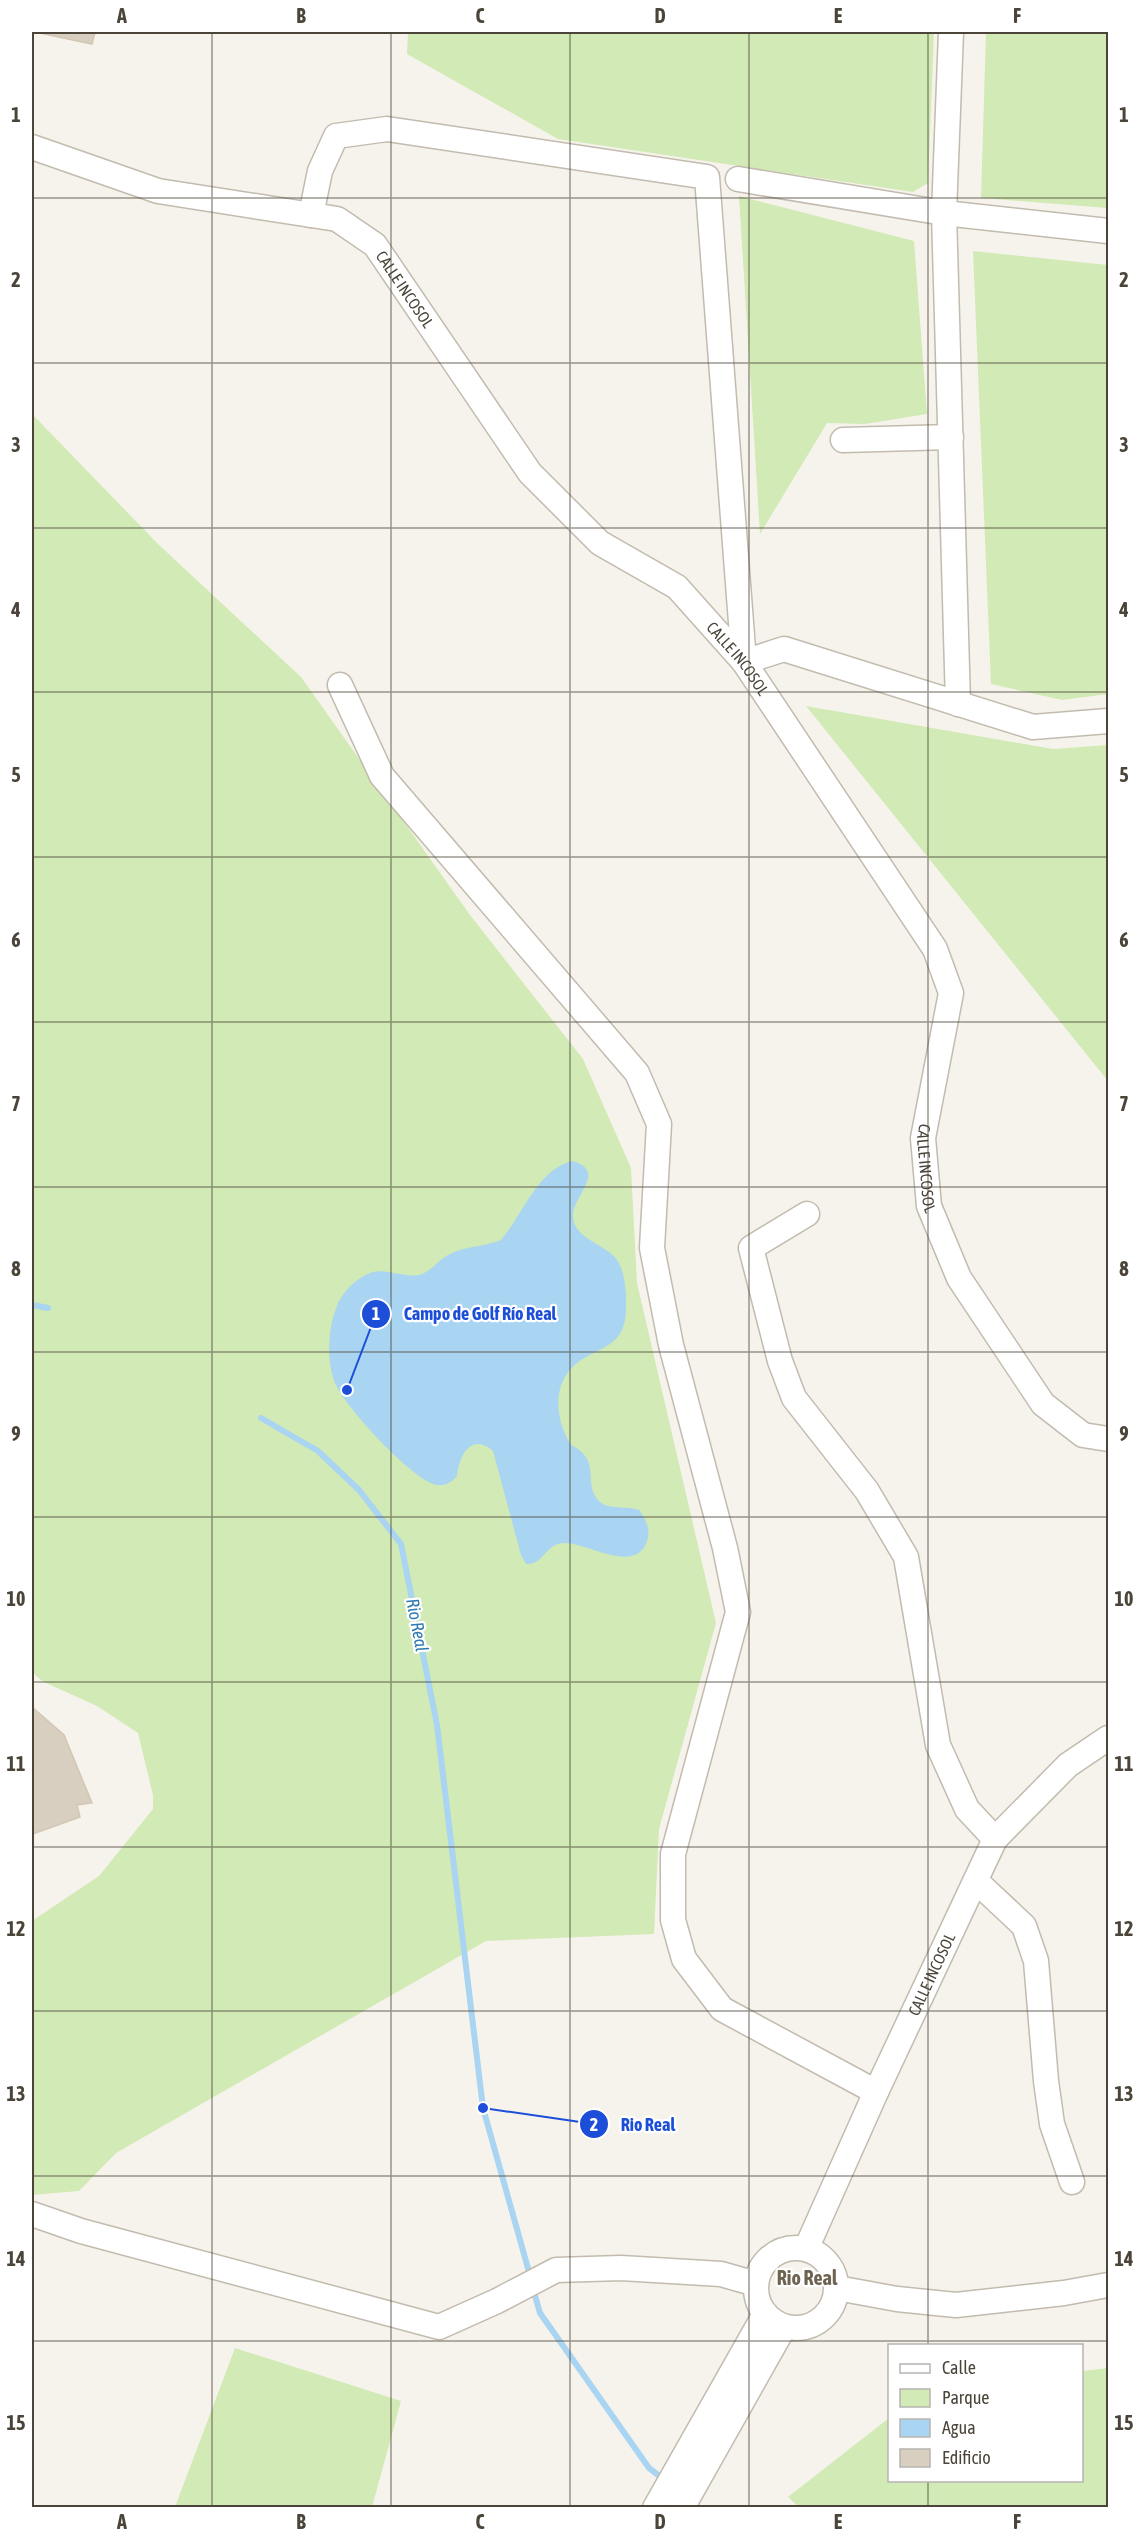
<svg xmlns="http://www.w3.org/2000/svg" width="1140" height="2539" font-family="'Asap Condensed',sans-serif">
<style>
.green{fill:#d2eab5}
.water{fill:#a9d4f2}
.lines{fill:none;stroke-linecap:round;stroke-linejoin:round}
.stream{stroke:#a9d4f2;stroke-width:6}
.building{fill:#d8cfc1;stroke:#d3c7b4;stroke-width:1.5}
.minor-casing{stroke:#c2bbae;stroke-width:27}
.minor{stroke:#fff;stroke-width:24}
.grid{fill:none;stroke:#4b4439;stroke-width:1.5;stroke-opacity:0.55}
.labels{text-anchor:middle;stroke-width:4.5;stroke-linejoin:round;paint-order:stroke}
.street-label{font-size:16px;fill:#4b4439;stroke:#fff}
.water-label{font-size:18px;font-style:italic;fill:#2e7ab2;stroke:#fff}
.quarter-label{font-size:20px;font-weight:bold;fill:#6e6250;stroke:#fff}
.leader{fill:none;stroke:#1d4ed8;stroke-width:2}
.callout-dot{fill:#1d4ed8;stroke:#fff;stroke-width:2}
.mark-label{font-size:18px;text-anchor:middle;font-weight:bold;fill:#fff}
.callout-label{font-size:18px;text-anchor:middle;font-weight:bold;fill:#1d4ed8;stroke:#fff;stroke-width:4.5;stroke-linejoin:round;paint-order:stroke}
.neatline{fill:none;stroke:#4b4439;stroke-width:2}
.grid-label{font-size:20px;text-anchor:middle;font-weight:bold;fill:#4b4439}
</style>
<rect width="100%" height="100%" fill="#f6f3ec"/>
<path class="green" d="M408,32h526l-6,151 -15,9 -355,-53 -151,-85z
M986,32h122v176l-127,-10z
M739,196l175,45 13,173 -62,10 -38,-1 -67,111z
M973,251l135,14v429l-46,6 -71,-16z
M32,414l126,130 143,133 169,238 113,144 48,109 6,115 79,340 -57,206 -5,105 -168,7 -370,212 -37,38 -47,4v-274l67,-45 54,-67v-14l-15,-62 -41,-27 -55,-25 -10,-9z
M806,706l247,43 55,-4v336z
M235,2348l166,53 -29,106h-197z
M1108,2368v139l-308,1 -12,-11 101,-79 1,62h192v-109z"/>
<path class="water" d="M572,1161c37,10 -1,36 1,56 1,22 33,27 44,43 7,10 8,24 9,35 0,11 1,22 -3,32 -6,19 -27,23 -42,33 -30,20 -27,58 -10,85 34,17 8,42 32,59 8,5 25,2 36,6 7,9 12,20 8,31 -11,35 -62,0 -84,2 -18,1 -19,22 -37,21l-5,-9 -28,-104c-22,-19 -34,5 -36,25 -5,6 -11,10 -20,9 -24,-4 -93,-79 -102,-102 -9,-22 -7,-56 2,-77 5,-14 20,-29 36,-34 8,-2 18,1 27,2 7,1 15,3 22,0 10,-4 17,-14 26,-19 16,-9 36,-8 53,-15 21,-24 36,-70 71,-79z"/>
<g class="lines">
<path class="stream" d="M32,1305l16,3
M261,1418l57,33 41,39 42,54 36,181 46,383 48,171
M533,2289l7,24 109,155 17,13"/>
</g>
<path class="building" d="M35,32h60l-3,12z
M32,1707l32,28 28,68 -15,2 3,12 -47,17z"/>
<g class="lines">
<defs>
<g id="minor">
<path d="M951,32l-7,181 14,491"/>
<path id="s1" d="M32,147l126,44 179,28 38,26 155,228 70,70 77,44 67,75 191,287 16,44 -28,145 6,68 30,72 84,126 40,31 25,4"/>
<path d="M738,179l206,34 164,18"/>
<path d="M311,215l9,-44 16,-35 51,-7 320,48 37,485 40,-13 249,78 75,-6"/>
<path d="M843,440l108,-3"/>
<path d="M340,685l42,91 255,297 22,51 -7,124 19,97 54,203 13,64 -65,242v66l11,39 38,50 154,83"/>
<path d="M807,1214l-56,34 29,113 14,37 73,93 39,66 32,188 29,64 28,30"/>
<path d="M976,1881l48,45 12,35 10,120 6,43 20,58"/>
<path d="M32,2214l49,17 358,96 58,-26 59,-31 65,-2 100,6 35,10"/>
<circle cx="796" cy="2288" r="40"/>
<path id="s2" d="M806,2249l70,-157 119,-253 73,-74 40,-27"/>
<path d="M837,2288l60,11 59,6 108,-12 44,-8"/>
<path d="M655,2508l110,-194"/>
<path d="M682,2508l102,-181"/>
</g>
</defs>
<use href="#minor" class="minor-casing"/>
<use href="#minor" class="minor"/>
</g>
<path class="grid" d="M212,32v2476M391,32v2476M570,32v2476M749,32v2476M928,32v2314M32,198h1076M32,363h1076M32,528h1076M32,692h1076M32,857h1076M32,1022h1076M32,1187h1076M32,1352h1076M32,1517h1076M32,1682h1076M32,1847h1076M32,2011h1076M32,2176h1076M32,2341h1076M928,2480v28"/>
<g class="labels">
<g class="street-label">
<text dy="6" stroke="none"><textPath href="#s1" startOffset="414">CALLE INCOSOL</textPath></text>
<text dy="6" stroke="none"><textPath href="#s1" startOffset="918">CALLE INCOSOL</textPath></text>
<text dy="6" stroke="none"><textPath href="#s1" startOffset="1494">CALLE INCOSOL</textPath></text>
<text dy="6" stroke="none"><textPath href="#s2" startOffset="302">CALLE INCOSOL</textPath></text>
</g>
<g class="water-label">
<text transform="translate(417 1625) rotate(79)" y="6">Rio Real</text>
</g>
<g class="quarter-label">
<text x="807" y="2285">Rio Real</text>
</g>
</g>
<path class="leader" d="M347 1390L376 1314M483 2108L594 2124"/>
<g class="callout-dot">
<circle cx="347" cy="1390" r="6"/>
<circle cx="483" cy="2108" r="6"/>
<circle cx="376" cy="1314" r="15"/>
<circle cx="594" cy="2124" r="15"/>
</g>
<g class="mark-label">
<text x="376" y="1320">1</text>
<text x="594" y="2131">2</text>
</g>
<g class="callout-label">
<text x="480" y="1320">Campo de Golf Río Real</text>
<text x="648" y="2131">Rio Real</text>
</g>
<rect width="1140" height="2539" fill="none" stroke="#ffffff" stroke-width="66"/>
<rect x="888" y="2344" width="195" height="138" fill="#ffffff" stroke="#b7b4b0" stroke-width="1.5"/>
<rect x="900" y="2364" width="30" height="9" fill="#ffffff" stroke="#b7b4b0" stroke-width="1.5"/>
<text x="942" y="2374" font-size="18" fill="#4b4439">Calle</text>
<rect x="900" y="2389" width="30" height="18" fill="#d2eab5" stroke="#b7b4b0" stroke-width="1.5"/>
<text x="942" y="2404" font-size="18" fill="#4b4439">Parque</text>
<rect x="900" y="2419" width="30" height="18" fill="#a9d4f2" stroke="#b7b4b0" stroke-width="1.5"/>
<text x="942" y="2434" font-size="18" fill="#4b4439">Agua</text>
<rect x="900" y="2449" width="30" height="18" fill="#d8cfc1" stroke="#b7b4b0" stroke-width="1.5"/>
<text x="942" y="2464" font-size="18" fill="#4b4439">Edificio</text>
<rect x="33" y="33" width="1074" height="2473" class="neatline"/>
<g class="grid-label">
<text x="122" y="23">A</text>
<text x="301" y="23">B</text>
<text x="480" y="23">C</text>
<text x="660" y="23">D</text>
<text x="838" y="23">E</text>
<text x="1017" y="23">F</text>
<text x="16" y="122">1</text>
<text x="1124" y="122">1</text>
<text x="16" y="287">2</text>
<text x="1124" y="287">2</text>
<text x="16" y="452">3</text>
<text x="1124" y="452">3</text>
<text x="16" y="617">4</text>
<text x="1124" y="617">4</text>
<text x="16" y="782">5</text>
<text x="1124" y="782">5</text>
<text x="16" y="947">6</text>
<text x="1124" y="947">6</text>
<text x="16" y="1111">7</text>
<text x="1124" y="1111">7</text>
<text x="16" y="1276">8</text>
<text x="1124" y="1276">8</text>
<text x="16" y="1441">9</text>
<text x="1124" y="1441">9</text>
<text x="16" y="1606">10</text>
<text x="1124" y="1606">10</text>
<text x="16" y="1771">11</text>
<text x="1124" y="1771">11</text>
<text x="16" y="1936">12</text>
<text x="1124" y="1936">12</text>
<text x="16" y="2101">13</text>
<text x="1124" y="2101">13</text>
<text x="16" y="2266">14</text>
<text x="1124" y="2266">14</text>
<text x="16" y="2430">15</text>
<text x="1124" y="2430">15</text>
<text x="122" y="2529">A</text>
<text x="301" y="2529">B</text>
<text x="480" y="2529">C</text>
<text x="660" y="2529">D</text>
<text x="838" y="2529">E</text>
<text x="1017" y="2529">F</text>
</g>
</svg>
